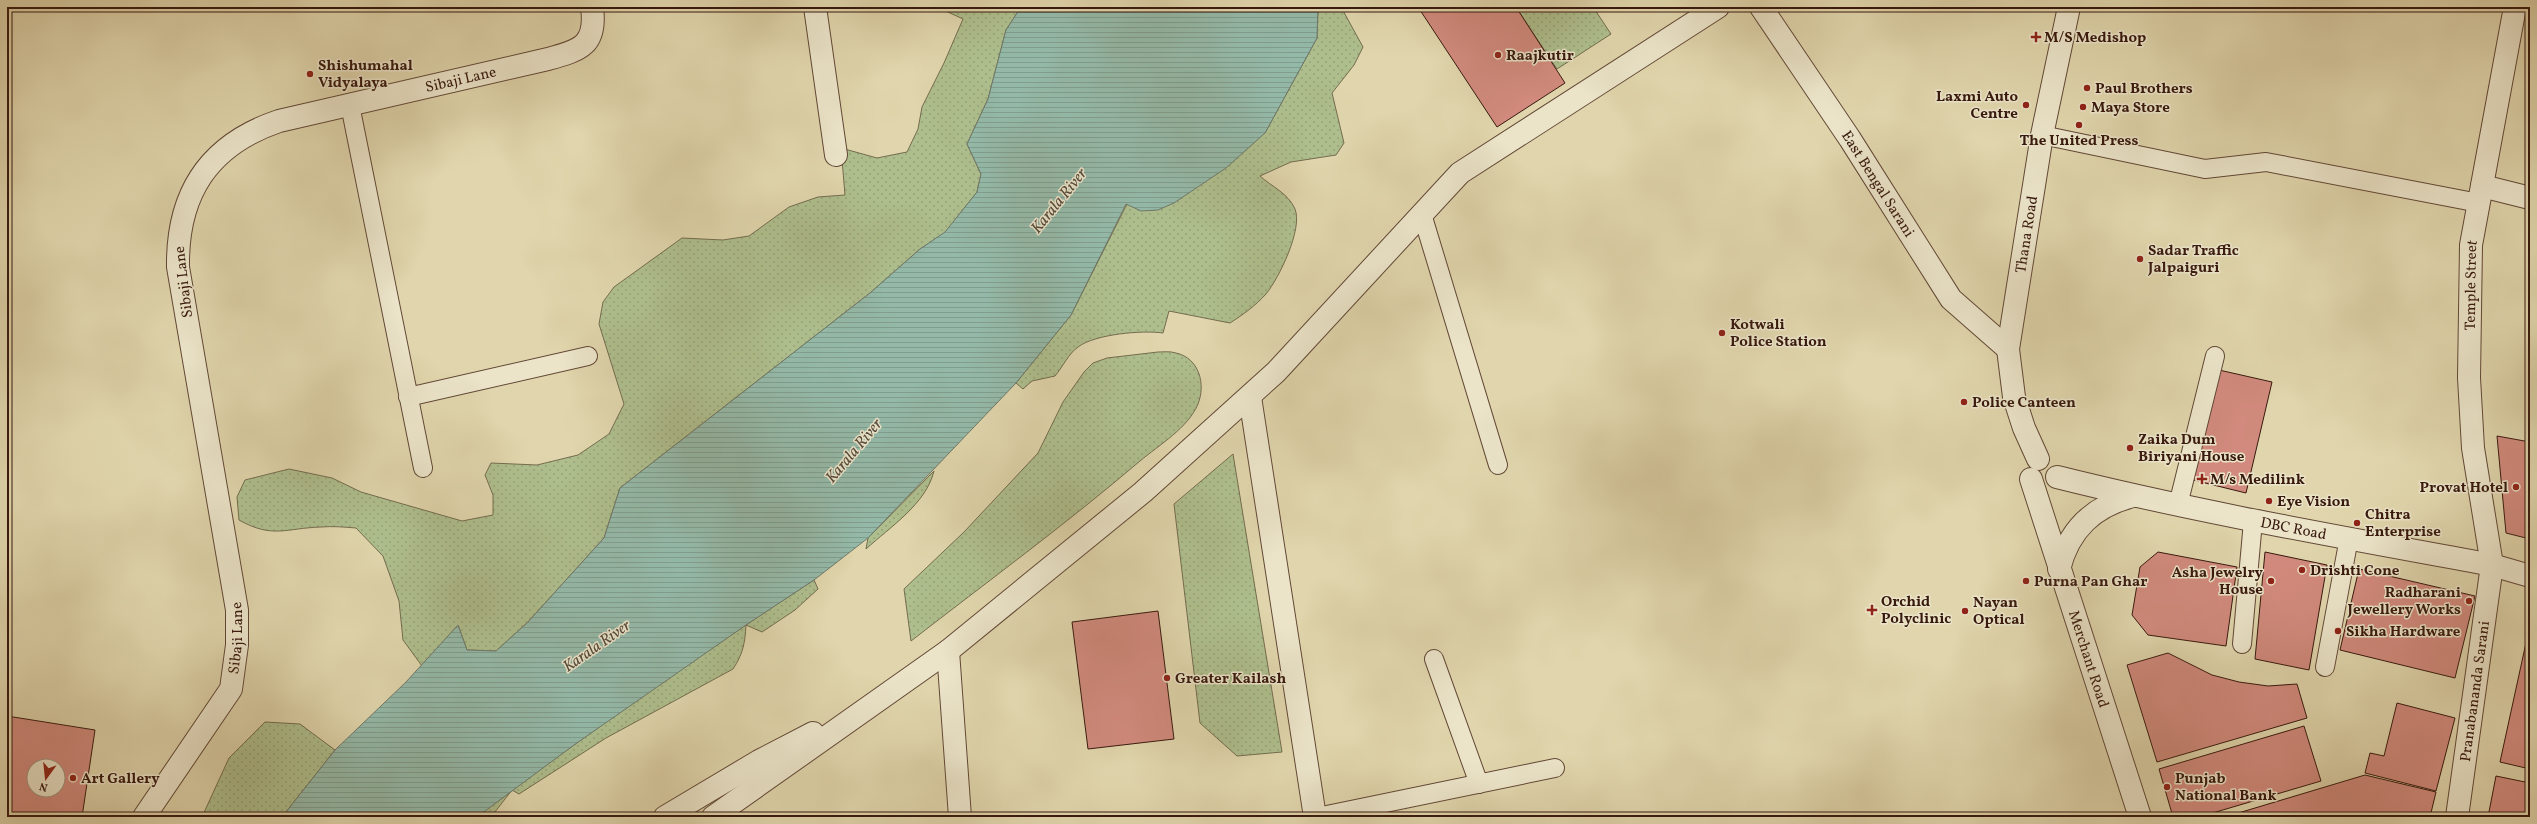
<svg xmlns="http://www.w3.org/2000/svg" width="2537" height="824" font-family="Vollkorn,serif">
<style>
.grass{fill:url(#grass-dots);stroke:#736c4e}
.water{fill:url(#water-rules);stroke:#6f796a}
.building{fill:#d18a7d;stroke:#38190e;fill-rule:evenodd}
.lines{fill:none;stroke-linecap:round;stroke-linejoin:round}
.service-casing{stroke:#624836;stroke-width:20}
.minor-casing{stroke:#624836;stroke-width:24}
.tertiary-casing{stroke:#624836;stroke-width:24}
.service{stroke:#ebe4c9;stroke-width:18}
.minor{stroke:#ebe4c9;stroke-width:22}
.tertiary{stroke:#ebe4c9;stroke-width:22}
.poi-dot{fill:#8f2418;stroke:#ebe4c9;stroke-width:1.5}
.labels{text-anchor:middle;stroke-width:3;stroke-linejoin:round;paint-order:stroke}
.poi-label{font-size:15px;font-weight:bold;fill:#38190e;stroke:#ebe4c9;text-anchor:start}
.street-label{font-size:15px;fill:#38190e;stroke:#ebe4c9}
.water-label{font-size:16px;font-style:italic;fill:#54493c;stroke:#ebe4c9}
</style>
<defs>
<pattern id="grass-dots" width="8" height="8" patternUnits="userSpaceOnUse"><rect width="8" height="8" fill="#aebe8d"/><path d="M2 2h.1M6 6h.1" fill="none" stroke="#96a378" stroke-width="1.8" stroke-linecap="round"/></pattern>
<pattern id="water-rules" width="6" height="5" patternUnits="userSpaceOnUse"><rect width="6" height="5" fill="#94b9a8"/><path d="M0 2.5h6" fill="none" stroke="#809e8f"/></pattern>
</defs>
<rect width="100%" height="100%" fill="#e0d5ac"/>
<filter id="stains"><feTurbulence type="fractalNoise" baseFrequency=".005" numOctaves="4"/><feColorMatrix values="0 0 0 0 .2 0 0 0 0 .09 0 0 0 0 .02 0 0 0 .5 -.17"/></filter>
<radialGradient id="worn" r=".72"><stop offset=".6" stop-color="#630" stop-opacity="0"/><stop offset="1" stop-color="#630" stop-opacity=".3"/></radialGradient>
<path class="grass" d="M937,7h84l-15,23 -18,69 -21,45 14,30 -4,18 -32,41 -25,16 -50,44 -250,195 -16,50 -77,85 -31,28 -29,-1 -9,-25 -36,41 -19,-26 -4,-39 -16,-45 -27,-28c-12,-1 -24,-2 -35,-1 -35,1 -48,12 -82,-7l-2,-23 8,-17 44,-11 43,9 29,14 101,29 31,-6v-20l-8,-20 6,-12 46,2 41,-10 31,-21 15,-30 -25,-80 4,-22 11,-15 68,-49 41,2 26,-4 40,-29 29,-10 27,-2 -4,-47 36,10 30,-6 11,-23 4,-22 22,-44 19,-44z
M1318,7h23l22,40 -9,18 -22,28 12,50 -8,12 -45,7 -31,14c12,11 28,17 35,33 8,20 -16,69 -29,85 -11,12 -22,20 -36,29l-61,-12 -6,22c-20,-3 -68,1 -85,14 -9,6 -16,21 -23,29l-23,5 -9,8 -7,-6 55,-68 56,-111 138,-71 52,-95z
M1516,7h77l18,27 -54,35z
M1158,352c5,0 12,-1 18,1 23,5 30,31 22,51 -10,24 -39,41 -58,57 -74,63 -153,121 -229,180l-7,-52 60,-57 74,-79 25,-51 21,-30 9,-9 14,-5z
M1233,454l49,298 -45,4 -37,-33 -26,-219z
M934,471c-8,33 -44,56 -68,78l2,-11z
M814,580l4,9 -23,21 -33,22 -16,-7c-1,18 -3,29 -13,44l-127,69 -87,56 -7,-4 -21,27h-14l5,-6c110,-79 219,-158 332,-231z
M265,722l35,2 35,26 -53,67h-80l27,-59z"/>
<path class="water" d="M1021,7h297l-1,31 -52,95 -39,35 -52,35 -16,7 -17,1 -15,-7 -55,111 -55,68 -148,155 -54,42 -68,45 -172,120 -97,72h-195l53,-67 71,-68 52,-57 9,25 29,1 31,-28 77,-85 16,-50 250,-195 50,-44 25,-17 32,-40 4,-18 -14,-30 21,-45 18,-69z"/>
<path class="building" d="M1418,7h98l49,76 -68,44z
M2219,370l53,12 -26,111 -53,-13z
M2497,436l33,6v97l-24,-6z
M2158,552l79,15 -11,79 -78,-11 -16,-20 8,-48z
M2265,552l62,13 -18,105 -54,-11z
M2359,569l116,27 -20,82 -115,-28z
M1158,611l16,128 -86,10 -16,-127z
M2529,629h1v140l-30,-7z
M2168,653l44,22 27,7 29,4 29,-2 10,34 -150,44 -30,-97z
M2397,703l58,15 -19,73 -71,-18 5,-20 14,3z
M7,716l88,14 -13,87h-75zM34,766h24v24h-24z
M2304,726l17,55 -122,36h-26l-14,-48z
M2365,775l71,17 -6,25h-205z
M2496,776l34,7v34h-42z"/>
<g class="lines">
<defs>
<path id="service" d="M350,105l73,363
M2042,135l163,34 61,-7 213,41
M1422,214l76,251
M408,397l180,-41
M2178,505l37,-149
M2242,644l11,-123
M1434,659l45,125
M2325,667l24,-129
M1317,817l238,-49"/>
<g id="minor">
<path d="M815,7l21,148"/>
<path id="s1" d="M1761,7l89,132 101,160 57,50"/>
<path d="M2482,186l48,12"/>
<path d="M1250,397l65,420"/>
<path d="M948,651l12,166"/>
<path id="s2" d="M144,817l87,-128 6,-44v-35l-59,-343c-1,-73 30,-122 101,-146l269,-62c33,-9 49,-14 44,-52"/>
<path d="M665,817l94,-56 54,-28"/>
<path d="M713,817l235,-166 195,-159 133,-120 184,-199 258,-166"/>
<path id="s3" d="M2457,817l35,-252 -19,-117 -4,-70 2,-133 44,-238"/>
</g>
<g id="tertiary">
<path id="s4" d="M2038,459l-14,-31 -10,-31 -6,-48 34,-214 27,-128"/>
<path id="s5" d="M2057,477c144,36 290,61 435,88l38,11"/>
<path id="s6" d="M2031,479l109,338"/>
<path d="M2059,569c10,-40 35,-63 74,-73"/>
</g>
</defs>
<use href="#service" class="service-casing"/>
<use href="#minor" class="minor-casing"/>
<use href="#tertiary" class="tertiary-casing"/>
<use href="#service" class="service"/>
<use href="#minor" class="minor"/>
<use href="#tertiary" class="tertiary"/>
</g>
<g class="poi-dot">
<path d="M2034 31h4v4h4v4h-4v4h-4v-4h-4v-4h4z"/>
<circle cx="1498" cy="55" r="4"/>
<circle cx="310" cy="74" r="4"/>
<circle cx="2087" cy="88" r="4"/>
<circle cx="2026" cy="105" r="4"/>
<circle cx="2083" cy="107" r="4"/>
<circle cx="2079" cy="125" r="4"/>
<circle cx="2140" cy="259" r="4"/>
<circle cx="1722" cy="333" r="4"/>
<circle cx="1964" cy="402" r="4"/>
<circle cx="2130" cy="448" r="4"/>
<path d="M2200 473h4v4h4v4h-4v4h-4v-4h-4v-4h4z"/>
<circle cx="2516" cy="487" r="4"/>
<circle cx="2269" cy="501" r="4"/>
<circle cx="2357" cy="523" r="4"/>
<circle cx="2302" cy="570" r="4"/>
<circle cx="2026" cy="581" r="4"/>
<circle cx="2271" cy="581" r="4"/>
<circle cx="2469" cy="601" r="4"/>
<path d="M1870 604h4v4h4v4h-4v4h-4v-4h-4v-4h4z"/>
<circle cx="1965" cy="611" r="4"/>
<circle cx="2338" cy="631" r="4"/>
<circle cx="1167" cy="678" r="4"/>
<circle cx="73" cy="778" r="4"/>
<circle cx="2167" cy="787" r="4"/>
</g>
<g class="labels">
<g class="poi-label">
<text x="2044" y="42">M/S Medishop</text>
<text x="1506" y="60">Raajkutir</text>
<text x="318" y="70">Shishumahal<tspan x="318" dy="17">Vidyalaya</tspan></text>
<text x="2095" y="93">Paul Brothers</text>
<text x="2018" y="101" text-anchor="end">Laxmi Auto<tspan x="2018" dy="17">Centre</tspan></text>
<text x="2091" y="112">Maya Store</text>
<text x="2079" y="145" text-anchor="middle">The United Press</text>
<text x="2148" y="255">Sadar Traffic<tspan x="2148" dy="17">Jalpaiguri</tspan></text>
<text x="1730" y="329">Kotwali<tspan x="1730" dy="17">Police Station</tspan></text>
<text x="1972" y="407">Police Canteen</text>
<text x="2138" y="444">Zaika Dum<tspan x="2138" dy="17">Biriyani House</tspan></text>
<text x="2210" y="484">M/s Medilink</text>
<text x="2508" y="492" text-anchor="end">Provat Hotel</text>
<text x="2277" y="506">Eye Vision</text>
<text x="2365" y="519">Chitra<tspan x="2365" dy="17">Enterprise</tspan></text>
<text x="2310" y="575">Drishti Cone</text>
<text x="2263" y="577" text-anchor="end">Asha Jewelry<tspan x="2263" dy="17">House</tspan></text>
<text x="2034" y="586">Purna Pan Ghar</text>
<text x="2461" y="597" text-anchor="end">Radharani<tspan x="2461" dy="17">Jewellery Works</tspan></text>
<text x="1881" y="606">Orchid<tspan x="1881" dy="17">Polyclinic</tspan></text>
<text x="1973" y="607">Nayan<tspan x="1973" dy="17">Optical</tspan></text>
<text x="2346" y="636">Sikha Hardware</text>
<text x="1175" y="683">Greater Kailash</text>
<text x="81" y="783">Art Gallery</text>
<text x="2175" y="783">Punjab<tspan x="2175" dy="17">National Bank</tspan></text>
</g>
<g class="street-label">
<text dy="5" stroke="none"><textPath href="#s2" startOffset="961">Sibaji Lane</textPath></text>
<text dy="5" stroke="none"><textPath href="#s1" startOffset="212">East Bengal Sarani</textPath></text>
<text dy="5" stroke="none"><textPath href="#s4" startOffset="231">Thana Road</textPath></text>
<text transform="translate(183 282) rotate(-97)" y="5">Sibaji Lane</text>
<text dy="5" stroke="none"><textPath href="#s3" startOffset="536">Temple Street</textPath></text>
<text dy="5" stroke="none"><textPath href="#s5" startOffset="242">DBC Road</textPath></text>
<text dy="5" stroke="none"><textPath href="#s2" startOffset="206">Sibaji Lane</textPath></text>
<text dy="5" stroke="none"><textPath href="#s6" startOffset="189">Merchant Road</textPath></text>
<text dy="5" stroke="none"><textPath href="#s3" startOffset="127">Pranabananda Sarani</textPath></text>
</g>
<g class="water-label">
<text transform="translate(1058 200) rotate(-51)" y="6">Karala River</text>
<text transform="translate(853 450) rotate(-50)" y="6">Karala River</text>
<text transform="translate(596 645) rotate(-35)" y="6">Karala River</text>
</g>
</g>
<rect width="2537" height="824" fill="none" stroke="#e0d5ac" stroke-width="24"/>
<rect x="8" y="8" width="2521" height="808" fill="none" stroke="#38190e" stroke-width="2"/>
<rect x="12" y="12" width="2513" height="800" fill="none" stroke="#38190e"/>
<g transform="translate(46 778) rotate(195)"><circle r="19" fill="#ebe4c9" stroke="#a3937e"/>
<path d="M0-3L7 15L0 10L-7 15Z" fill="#8f2418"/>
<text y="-6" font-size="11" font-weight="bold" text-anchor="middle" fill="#38190e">N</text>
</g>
<rect width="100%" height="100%" filter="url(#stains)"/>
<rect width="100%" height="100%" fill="url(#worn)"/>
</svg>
